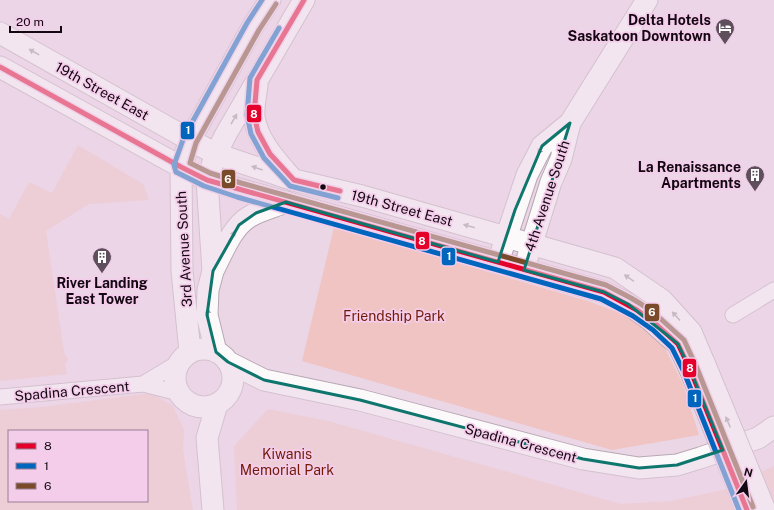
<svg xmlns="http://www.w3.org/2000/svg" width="774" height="510" font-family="'Public Sans',sans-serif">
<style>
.green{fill:#efc4c3;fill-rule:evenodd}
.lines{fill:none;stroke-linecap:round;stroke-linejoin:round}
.street-casing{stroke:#b8a8b4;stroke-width:17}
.secondary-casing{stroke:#b8a8b4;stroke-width:23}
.street{stroke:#fcf9fb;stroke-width:15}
.secondary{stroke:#fcf9fb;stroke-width:21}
.secondary-bridge-casing{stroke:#b8a8b4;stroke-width:23;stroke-linecap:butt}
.secondary-bridge{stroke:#fcf9fb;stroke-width:21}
.bus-1-casing{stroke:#f4cdeb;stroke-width:8}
.bus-2-casing{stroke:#f4cdeb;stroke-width:8}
.bus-3-casing{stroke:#f4cdeb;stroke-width:8}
.bus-1{stroke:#e4002b;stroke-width:5}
.bus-2{stroke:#0065bd;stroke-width:5}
.bus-3{stroke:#7a4b2a;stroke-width:5}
.oneway{fill:#9f989d}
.marked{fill:none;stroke:#0f766e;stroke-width:3;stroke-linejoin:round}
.bus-dot{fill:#130711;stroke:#f4cdeb;stroke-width:1.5}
.labels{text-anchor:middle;stroke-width:3.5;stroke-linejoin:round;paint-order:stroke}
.poi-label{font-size:14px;font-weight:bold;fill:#130711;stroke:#f4cdeb;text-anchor:end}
.street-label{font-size:14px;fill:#130711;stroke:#f4cdeb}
.park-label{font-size:14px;fill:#731a06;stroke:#f4cdeb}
.line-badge{stroke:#f4cdeb;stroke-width:1.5}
.badge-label{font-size:11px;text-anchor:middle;font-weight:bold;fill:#fff}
</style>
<rect width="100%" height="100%" fill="#ebd6e6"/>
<path class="green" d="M78,145l65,39 6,16 -60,4 -43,27 18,121 4,8 -3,4 2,10 -67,7v-167l9,5 20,-37 23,11z
M334,227l254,74 45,17 28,22 22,44 16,51 -87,15 -310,-89z
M151,393l22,13 11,24 -1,20 10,60h-193v-100l42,-3zM9,431h138v70h-138z
M268,409l60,12 293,83 50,-3 52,-11 51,-24v44h-537l-3,-64z"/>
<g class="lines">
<defs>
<path id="street" d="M733,315l41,-25
M143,384l35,-21
M0,397l143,-13 36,9"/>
<path id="secondary" d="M0,33l190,107 26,14 78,26 68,16 253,72 47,32 29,32 14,33
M0,67l181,100 26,13 397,112 24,12 20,14 19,17 11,9 12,25
M257,85c-1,10 -4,22 -3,32 4,25 23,44 39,63
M502,250l25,-75 15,-29 28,-23 77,-123
M528,256l23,-74 10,-23 9,-36
M213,271c9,-17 19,-44 36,-54 11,-7 25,-10 37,-15
M175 378a29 29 0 1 1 58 0a29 29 0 1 1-58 0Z
M190,352l-8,-81 -1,-104 9,-27 63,-114 17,-26
M216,352l-9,-37 1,-25 5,-19 -6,-91 9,-26 10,-20 78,-134
M228,362l36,18 96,20 223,59 56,9 38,-3 23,-7 58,-20 16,-11
M213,510l-6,-72 10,-34"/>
</defs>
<use href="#street" class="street-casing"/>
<use href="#secondary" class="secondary-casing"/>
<use href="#street" class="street"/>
<use href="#secondary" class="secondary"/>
<defs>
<path id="secondary-bridge" d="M705,365l60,145
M690,369l57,141"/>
</defs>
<use href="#secondary-bridge" class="secondary-bridge-casing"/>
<use href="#secondary-bridge" class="secondary-bridge"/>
<defs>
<path id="bus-1" d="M304,0l-47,80 -3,35 4,17 12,22 24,26 46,11
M0,67l181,100 26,13 397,112 33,18 20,15 21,19 12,25 57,141"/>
<path id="bus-2" d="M262,0l-15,23 -63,114 -10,28 2,7 28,14 33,11 364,102 32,17 20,14 19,18 12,24 55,138
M279,28l-29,50 -3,37 4,19 13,24 26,28 48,12"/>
<path id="bus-3" d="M276,4l-17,26 -63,113 -6,20 20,10 31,10 365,102 25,13 10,6 21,16 22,20 12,26 57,141"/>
</defs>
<use href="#bus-1" class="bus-1-casing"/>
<use href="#bus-2" class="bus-2-casing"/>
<use href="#bus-3" class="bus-3-casing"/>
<use href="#bus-1" class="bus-1"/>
<use href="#bus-2" class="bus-2"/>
<use href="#bus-3" class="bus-3"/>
</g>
<defs><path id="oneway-solid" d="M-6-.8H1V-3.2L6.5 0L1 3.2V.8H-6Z"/></defs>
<g class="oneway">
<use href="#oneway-solid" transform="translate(34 52) rotate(-151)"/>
<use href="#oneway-solid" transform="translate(234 119) rotate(-60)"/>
<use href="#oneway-solid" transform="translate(541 149) rotate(124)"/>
<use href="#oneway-solid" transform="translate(257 168) rotate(-161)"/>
<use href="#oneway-solid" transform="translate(469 226) rotate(-164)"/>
<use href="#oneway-solid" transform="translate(232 236) rotate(-60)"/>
<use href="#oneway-solid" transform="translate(629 278) rotate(-146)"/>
<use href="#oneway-solid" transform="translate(208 314) rotate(-95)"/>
<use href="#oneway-solid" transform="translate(676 316) rotate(-132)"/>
<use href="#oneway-solid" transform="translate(728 422) rotate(-113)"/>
</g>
<path d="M0 0H774V510H0ZM570,123l-46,147 80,22 24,12 39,31 11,9 12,25 33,81 -46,15 -38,3 -56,-9 -223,-59 -96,-20 -36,-18 -12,-10 -9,-37 6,-44 26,-46 17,-12 30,-11 212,60 17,-52 27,-64z" fill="#ebd6e6" fill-opacity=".55" fill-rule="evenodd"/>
<path class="marked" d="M570,123l-46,147 80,22 24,12 39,31 11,9 12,25 33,81 -46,15 -38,3 -56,-9 -223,-59 -96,-20 -36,-18 -12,-10 -9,-37 6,-44 26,-46 17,-12 30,-11 212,60 17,-52 27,-64z"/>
<defs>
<symbol id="hotel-pin" viewBox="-11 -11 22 30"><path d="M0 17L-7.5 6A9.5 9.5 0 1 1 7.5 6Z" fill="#5f4f5c" stroke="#f4cdeb"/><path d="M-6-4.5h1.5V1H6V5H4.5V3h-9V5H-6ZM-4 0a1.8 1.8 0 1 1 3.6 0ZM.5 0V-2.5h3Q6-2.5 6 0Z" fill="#fff"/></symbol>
<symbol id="building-pin" viewBox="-11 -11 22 30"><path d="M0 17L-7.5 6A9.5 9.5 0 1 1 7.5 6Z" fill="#5f4f5c" stroke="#f4cdeb"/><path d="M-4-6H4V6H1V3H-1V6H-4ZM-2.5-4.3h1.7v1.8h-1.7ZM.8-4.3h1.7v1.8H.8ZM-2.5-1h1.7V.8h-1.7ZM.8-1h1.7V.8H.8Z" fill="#fff"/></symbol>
</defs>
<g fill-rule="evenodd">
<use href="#hotel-pin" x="714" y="17" width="22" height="30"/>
<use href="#building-pin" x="744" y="164" width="22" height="30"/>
<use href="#building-pin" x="91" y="246" width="22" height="30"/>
</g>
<circle class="bus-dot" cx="323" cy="187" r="3.5"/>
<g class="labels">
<g class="poi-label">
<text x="711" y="25">Delta Hotels<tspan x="711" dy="16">Saskatoon Downtown</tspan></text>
<text x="741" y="172">La Renaissance<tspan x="741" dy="16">Apartments</tspan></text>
<text x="102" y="288" text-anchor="middle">River Landing<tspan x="102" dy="16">East Tower</tspan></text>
</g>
<g class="street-label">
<text transform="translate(102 91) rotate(29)" y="5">19th Street East</text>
<text transform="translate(547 196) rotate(-72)" y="5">4th Avenue South</text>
<text transform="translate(402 208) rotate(15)" y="5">19th Street East</text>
<text transform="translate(184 249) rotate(-93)" y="5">3rd Avenue South</text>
<text transform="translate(72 391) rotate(-5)" y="5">Spadina Crescent</text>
<text transform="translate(521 443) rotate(15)" y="5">Spadina Crescent</text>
</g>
<g class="park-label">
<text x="394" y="321">Friendship Park</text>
<text x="287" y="459">Kiwanis<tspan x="287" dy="16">Memorial Park</tspan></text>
</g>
</g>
<g class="line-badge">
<rect x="246" y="104" width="16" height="19" rx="4" fill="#e4002b"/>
<rect x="180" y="121" width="15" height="19" rx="4" fill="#0065bd"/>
<rect x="221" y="169" width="15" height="20" rx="4" fill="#7a4b2a"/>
<rect x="415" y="231" width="15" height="19" rx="4" fill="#e4002b"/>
<rect x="441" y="247" width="15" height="19" rx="4" fill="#0065bd"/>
<rect x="644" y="303" width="16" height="19" rx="4" fill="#7a4b2a"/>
<rect x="682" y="358" width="15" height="20" rx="4" fill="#e4002b"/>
<rect x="687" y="389" width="15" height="19" rx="4" fill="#0065bd"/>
</g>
<g class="badge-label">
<text x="254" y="118">8</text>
<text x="188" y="134">1</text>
<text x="228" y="183">6</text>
<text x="422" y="245">8</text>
<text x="449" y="260">1</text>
<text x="652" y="316">6</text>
<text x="690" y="372">8</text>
<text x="695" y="402">1</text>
</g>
<rect x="8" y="430" width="140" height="72" fill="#f4cdeb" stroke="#9a7e94"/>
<rect x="16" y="443" width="20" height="6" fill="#e4002b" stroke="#9a7e94"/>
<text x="44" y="450" font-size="12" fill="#130711">8</text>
<rect x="16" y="463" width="20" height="6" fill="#0065bd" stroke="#9a7e94"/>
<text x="44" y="470" font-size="12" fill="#130711">1</text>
<rect x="16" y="483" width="20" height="6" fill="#7a4b2a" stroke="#9a7e94"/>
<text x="44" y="490" font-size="12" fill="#130711">6</text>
<g transform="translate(746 482) rotate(14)" stroke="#f4cdeb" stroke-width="3" paint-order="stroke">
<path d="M0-3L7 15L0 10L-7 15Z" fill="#130711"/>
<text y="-6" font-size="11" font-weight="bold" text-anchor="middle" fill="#130711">N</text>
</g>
<path d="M10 26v6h51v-6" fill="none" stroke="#130711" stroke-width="2"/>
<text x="16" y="26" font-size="12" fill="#130711" stroke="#f4cdeb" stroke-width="3" paint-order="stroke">20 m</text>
</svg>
